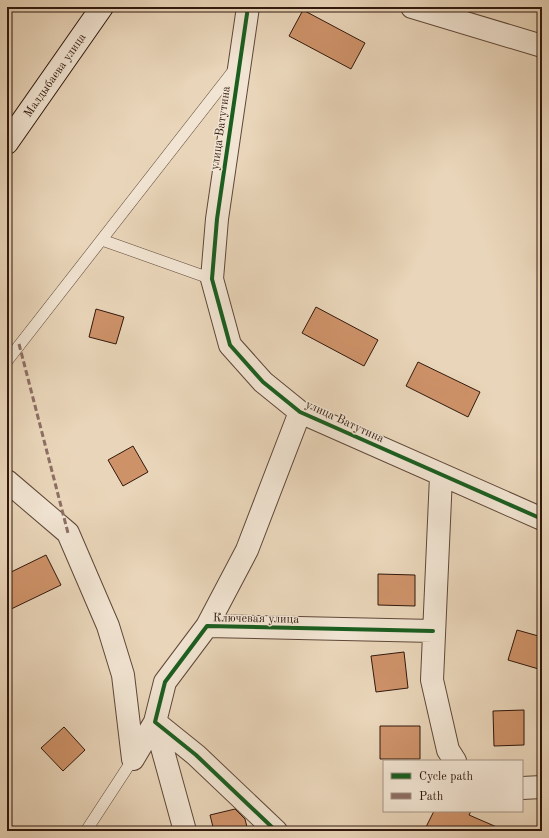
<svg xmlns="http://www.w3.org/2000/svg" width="549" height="838" font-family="'Old Standard TT',serif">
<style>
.building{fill:#ce9269;stroke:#31180d}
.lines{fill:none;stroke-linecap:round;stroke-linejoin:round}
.lane-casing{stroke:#5f4738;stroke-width:12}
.street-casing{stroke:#5f4738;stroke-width:24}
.secondary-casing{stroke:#31180d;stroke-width:24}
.lane{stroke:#f1e4d2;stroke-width:11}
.street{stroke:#f1e4d2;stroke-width:22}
.secondary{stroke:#f1e4d2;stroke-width:22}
.quiet{stroke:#8d6e63;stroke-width:3;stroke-dasharray:6 3;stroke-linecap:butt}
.cycleway-casing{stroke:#f1e4d2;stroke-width:6}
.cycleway{stroke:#1b5e20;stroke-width:4}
.labels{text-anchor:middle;stroke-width:3;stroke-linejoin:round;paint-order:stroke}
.street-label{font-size:12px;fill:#31180d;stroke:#f1e4d2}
</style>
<rect width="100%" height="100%" fill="#e9d5b9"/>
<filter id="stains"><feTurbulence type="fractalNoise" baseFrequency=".005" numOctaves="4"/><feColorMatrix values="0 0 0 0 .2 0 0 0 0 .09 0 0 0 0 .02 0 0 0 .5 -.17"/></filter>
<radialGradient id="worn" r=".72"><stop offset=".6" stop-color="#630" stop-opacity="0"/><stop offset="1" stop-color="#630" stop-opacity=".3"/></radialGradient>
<path class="building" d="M303,10l62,33 -14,26 -62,-33z
M316,307l62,33 -14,26 -62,-33z
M96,309l28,8 -8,27 -27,-7z
M418,362l62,30 -12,25 -62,-31z
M133,446l15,26 -25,14 -15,-26z
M46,555l15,30 -54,26v-37z
M378,574l37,1v31l-37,-1z
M517,630l25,7v33l-34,-10z
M404,652l4,36 -32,4 -5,-36z
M524,710v35l-30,1 -1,-35z
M380,726h40v33h-40z
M64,727l21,23 -22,21 -22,-23z
M235,809l10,10 3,12h-34l-4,-16z
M434,811h37l-2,4 37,16h-82z"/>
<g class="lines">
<defs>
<path id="lane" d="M102,240l110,39
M7,361l227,-291
M86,831l47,-72"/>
<path id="street" d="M248,7l-31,212 -5,60 18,66 33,37 37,30 242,107
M412,7l130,39
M441,476l-9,204 16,70 7,11
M7,481l61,52 40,93 15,49 10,84 22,-37
M207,626l40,-76 53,-138
M155,722l30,109
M522,788l20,-1
M276,831l-80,-76 -41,-33 10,-40 42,-56 226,5"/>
<g id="secondary">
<path id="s1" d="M7,143l95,-136"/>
</g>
</defs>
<use href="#lane" class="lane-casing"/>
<use href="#street" class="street-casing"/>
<use href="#secondary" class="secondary-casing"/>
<use href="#lane" class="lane"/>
<use href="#street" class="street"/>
<use href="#secondary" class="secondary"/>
<path class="quiet" d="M19,344l49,189"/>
<defs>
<path id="cycleway" d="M248,7l-31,212 -5,60 18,66 33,37 37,30 242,107
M276,831l-80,-76 -41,-33 10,-40 42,-56 226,5"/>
</defs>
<use href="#cycleway" class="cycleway-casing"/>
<use href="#cycleway" class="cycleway"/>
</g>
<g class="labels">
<g class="street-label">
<text dy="4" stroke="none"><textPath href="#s1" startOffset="83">Малдыбаева улица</textPath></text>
<text transform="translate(220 128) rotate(-82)" y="4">улица Ватутина</text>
<text transform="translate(345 421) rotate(25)" y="4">улица Ватутина</text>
<text transform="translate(256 618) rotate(1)" y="4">Ключевая улица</text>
</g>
</g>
<rect width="549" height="838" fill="none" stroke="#e9d5b9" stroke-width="24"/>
<rect x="8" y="8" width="533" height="822" fill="none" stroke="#31180d" stroke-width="2"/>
<rect x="12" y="12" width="525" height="814" fill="none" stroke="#31180d"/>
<rect x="383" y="760" width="140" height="52" fill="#f1e4d2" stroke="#a49283"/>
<rect x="391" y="773" width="20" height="6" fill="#1b5e20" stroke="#a49283"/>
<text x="419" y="780" font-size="12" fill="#31180d">Cycle path</text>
<rect x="391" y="793" width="20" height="6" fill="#8d6e63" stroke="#a49283"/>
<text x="419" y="800" font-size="12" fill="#31180d">Path</text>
<rect width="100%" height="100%" filter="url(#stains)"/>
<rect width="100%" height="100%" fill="url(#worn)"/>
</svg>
